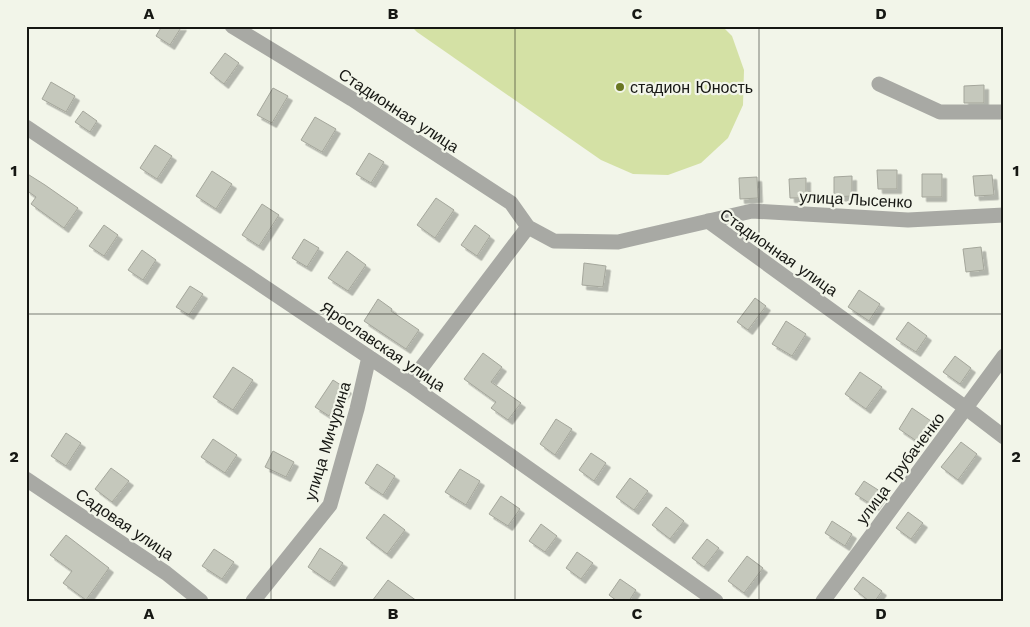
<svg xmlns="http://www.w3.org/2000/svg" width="1030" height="627" font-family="'Work Sans',sans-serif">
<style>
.green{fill:#d4e1a5}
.building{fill:#c5c8bc;stroke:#a4a69b;filter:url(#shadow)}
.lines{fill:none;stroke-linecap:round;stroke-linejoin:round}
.minor{stroke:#a8a9a4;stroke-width:15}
.grid{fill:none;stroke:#161713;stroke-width:1;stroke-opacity:0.55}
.poi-dot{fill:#697622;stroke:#f2f5e9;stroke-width:2}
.labels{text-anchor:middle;stroke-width:4.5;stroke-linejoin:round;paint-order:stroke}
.poi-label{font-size:16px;fill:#161713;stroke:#f2f5e9;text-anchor:start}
.street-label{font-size:16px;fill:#161713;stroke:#f2f5e9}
.neatline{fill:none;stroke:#161713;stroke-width:2}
.grid-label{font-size:16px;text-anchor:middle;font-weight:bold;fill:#161713}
</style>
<defs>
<filter id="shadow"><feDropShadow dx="4.5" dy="4.5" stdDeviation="0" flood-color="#0004"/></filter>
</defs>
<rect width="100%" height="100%" fill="#f2f5e9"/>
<path class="green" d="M411,26h311l10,10 12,34 -1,35 -15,33 -27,25 -33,12 -35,-1 -32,-14 -184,-128z"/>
<path class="building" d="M162,26h20l-12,19 -14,-9z
M225,53l14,10 -15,21 -14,-11z
M51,82l24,14 -9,16 -24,-13z
M984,85v18h-20v-17z
M273,88l15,8 -16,27 -15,-8z
M83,111l14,10 -7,11 -15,-10z
M315,117l21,12 -14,23 -21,-12z
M155,145l17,11 -15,23 -17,-11z
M369,153l15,9 -13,21 -15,-9z
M877,170h20v19h-19z
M212,171l20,13 -16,25 -20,-13z
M26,173l19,12 33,23 -14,20 -33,-24 5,-7 -10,-7z
M922,174h20v23h-20z
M992,175l2,20 -19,1 -2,-20z
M852,176v20l-18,1v-20z
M757,177l1,21 -18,1 -1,-21z
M806,178v20h-16l-1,-19z
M436,198l18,12 -19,28 -18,-13z
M262,204l17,11 -20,31 -17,-11z
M104,225l14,10 -14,21 -15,-10z
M475,225l15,11 -13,20 -16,-11z
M304,239l15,9 -12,19 -15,-9z
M981,247l3,23 -18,2 -3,-23z
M142,250l14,10 -13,20 -15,-10z
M347,251l19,14 -18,26 -20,-13z
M584,263l22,3 -3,21 -21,-2z
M190,286l13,8 -14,21 -13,-8z
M859,290l21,14 -11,17 -21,-14z
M755,298l11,8 -18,24 -11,-8z
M378,299l14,10 -1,2 28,19 -13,19 -42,-28z
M786,321l20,13 -14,22 -20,-12z
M908,322l19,14 -11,16 -20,-13z
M483,353l19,14 -11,15 30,21 -13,17 -17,-12 5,-6 -32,-23z
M955,356l16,12 -11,16 -17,-12z
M233,367l20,13 -20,30 -20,-13z
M860,372l22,15 -16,22 -21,-15z
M333,380l14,9 -18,27 -14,-9z
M912,408l19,13 -13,21 -19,-13z
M556,419l16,10 -17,26 -15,-11z
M66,433l15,10 -15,23 -15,-10z
M213,439l24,16 -12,18 -24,-16z
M961,442l16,12 -19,26 -17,-13z
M273,451l21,11 -8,15 -21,-10z
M591,453l15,10 -12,18 -15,-11z
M377,464l18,12 -12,19 -18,-12z
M111,468l18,13 -17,21 -17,-13z
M460,469l20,12 -14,24 -21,-13z
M630,478l18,13 -14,19 -18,-13z
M864,481l19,12 -9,13 -19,-12z
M501,496l19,13 -12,17 -19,-12z
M666,507l18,14 -14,18 -18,-14z
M908,512l15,11 -12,16 -15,-11z
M384,514l21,16 -18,24 -21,-16z
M832,521l20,13 -7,12 -20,-13z
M541,524l16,12 -12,16 -16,-11z
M66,535l43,33 -23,32 -23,-17 9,-12 -22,-16z
M707,539l12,9 -15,19 -12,-9z
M320,548l23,15 -13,19 -22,-15z
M214,549l20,13 -12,17 -20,-13z
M577,552l16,11 -12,16 -15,-11z
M747,556l16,12 -19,25 -16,-12z
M863,577l19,14 -7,10h-6l-15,-12z
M620,579l16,11 -7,11h-12l-8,-6z
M388,580l29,21h-45z"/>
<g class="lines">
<path class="minor" d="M232,26l120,73 159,104 17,24 26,14 64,1 134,-31 156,9 96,-5
M879,84l61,28h64
M26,127l383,257 307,217
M708,221l258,187 38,29
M409,384l119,-157
M26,479l140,94 35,28
M253,601l77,-96 27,-96 12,-52
M823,601l181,-245"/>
</g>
<path class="grid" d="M271,26v575M515,26v575M759,26v575M26,314h978"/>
<circle class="poi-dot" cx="620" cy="87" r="5"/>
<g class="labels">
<g class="poi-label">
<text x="630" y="93">стадион Юность</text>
</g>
<g class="street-label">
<text transform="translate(399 110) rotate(33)" y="6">Стадионная улица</text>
<text transform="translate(856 199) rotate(3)" y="6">улица Лысенко</text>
<text transform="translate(779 252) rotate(35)" y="6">Стадионная улица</text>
<text transform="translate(383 346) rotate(34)" y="6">Ярославская улица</text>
<text transform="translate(327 441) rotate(-73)" y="6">улица Мичурина</text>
<text transform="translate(900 468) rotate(-53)" y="6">улица Трубаченко</text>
<text transform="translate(125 524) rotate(34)" y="6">Садовая улица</text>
</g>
</g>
<rect width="1030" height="627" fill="none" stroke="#f2f5e9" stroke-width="55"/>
<rect x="28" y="28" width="974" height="572" class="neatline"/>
<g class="grid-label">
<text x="149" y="19">A</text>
<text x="393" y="19">B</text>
<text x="637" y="19">C</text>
<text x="881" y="19">D</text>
<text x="14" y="176">1</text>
<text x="1016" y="176">1</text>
<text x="14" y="462">2</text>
<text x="1016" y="462">2</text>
<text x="149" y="619">A</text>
<text x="393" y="619">B</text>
<text x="637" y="619">C</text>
<text x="881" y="619">D</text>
</g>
</svg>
